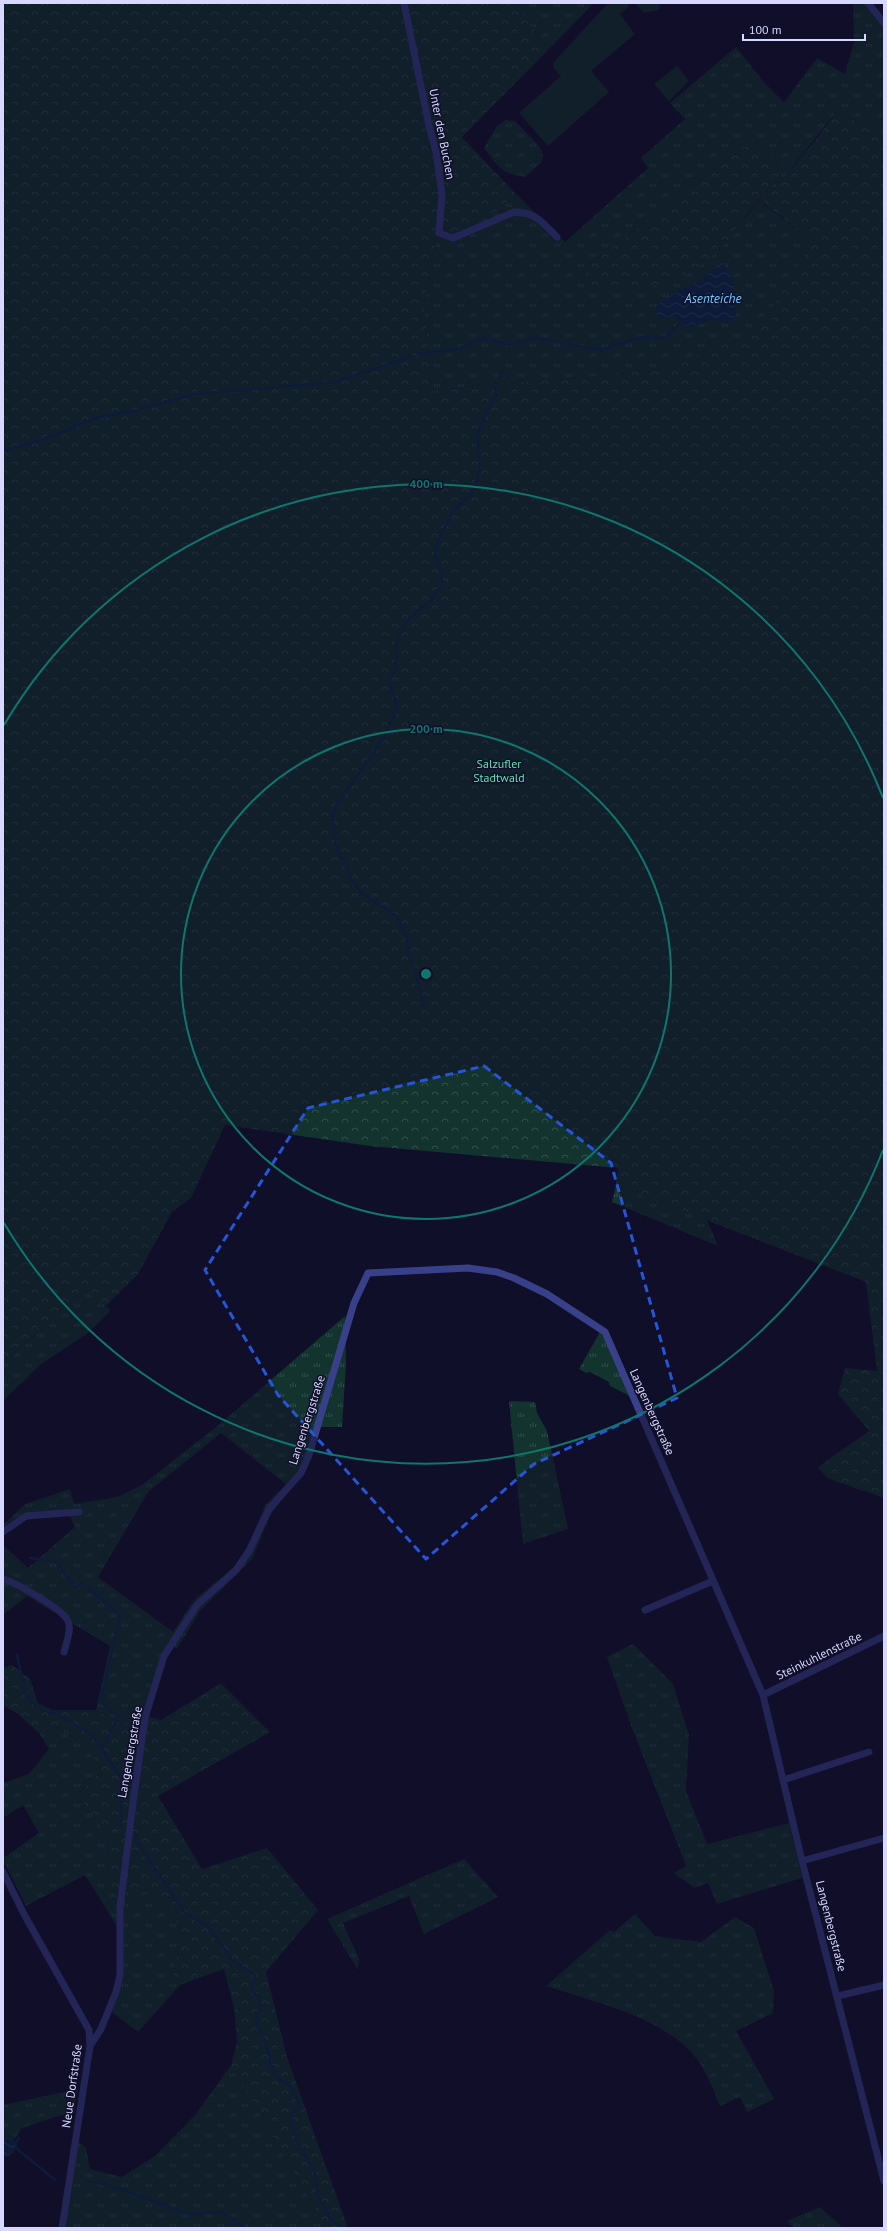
<svg xmlns="http://www.w3.org/2000/svg" width="887" height="2231" font-family="'PT Sans',sans-serif">
<style>
.grass{fill:url(#grass-tufts);fill-rule:evenodd}
.forest{fill:url(#forest-crowns)}
.garden{fill:#12332e}
.water{fill:url(#water-waves)}
.lines{fill:none;stroke-linecap:round;stroke-linejoin:round}
.stream{stroke:#0b2c4d;stroke-width:2.5}
.minor{stroke:#39408a;stroke-width:7}
.marked{fill:none;stroke:#2655da;stroke-width:3;stroke-dasharray:8 5;stroke-linejoin:round}
.ring{fill:none;stroke:#0f766e;stroke-width:2}
.labels{text-anchor:middle;stroke-width:3;stroke-linejoin:round;paint-order:stroke}
.street-label{font-size:12px;fill:#d7d8ff;stroke:#100f29}
.park-label{font-size:12px;fill:#5ee4b1;stroke:#100f29}
.water-label{font-size:13px;font-style:italic;fill:#65ccff;stroke:#100f29}
.centre{fill:#0f766e;stroke:#100f29;stroke-width:2}
.ring-label{font-size:12px;text-anchor:middle;font-weight:bold;fill:#0f766e;stroke:#100f29;stroke-width:3;stroke-linejoin:round;paint-order:stroke}
</style>
<defs>
<pattern id="grass-tufts" width="24" height="20" patternUnits="userSpaceOnUse"><rect width="24" height="20" fill="#12332e"/><path d="M3 7l-1-3M5 7V3M7 7l1-3M15 17l-1-3M17 17v-4M19 17l1-3" fill="none" stroke="#34504d"/></pattern>
<pattern id="forest-crowns" width="20" height="18" patternUnits="userSpaceOnUse"><rect width="20" height="18" fill="#12332e"/><path d="M2 6a3 3 0 1 1 6 0M12 15a3 3 0 1 1 6 0" fill="none" stroke="#34504d"/></pattern>
<pattern id="water-waves" width="16" height="10" patternUnits="userSpaceOnUse"><rect width="16" height="10" fill="#0b2c4d"/><path d="M0 5q4-4 8 0t8 0" fill="none" stroke="#2e4a68"/></pattern>
</defs>
<rect width="100%" height="100%" fill="#100f29"/>
<path class="grass" d="M514,3h80l-46,47z
M853,3h11l20,25v96l-27,-2 -20,-11 -74,93 51,38 -55,88 -97,39 -83,9 -87,6 -61,7 -7,-88 12,-66c40,-2 52,-18 80,-43l49,48 83,-74 -7,-10 44,-39 -15,-16 66,-56 26,33 22,22 33,-44 28,16 9,-32zM753,140l32,29 -66,81 -135,19zM723,262l11,28 2,24 -8,9 -15,-4 -25,9 -12,-11 -7,-21 28,-13z
M506,120l9,1 24,25 4,9 -2,8 -16,14c-23,-3 -28,-11 -41,-29l13,-22z
M616,1185l91,35 11,26 -106,-44z
M85,1289l26,21 -23,23 -47,31 -38,37v-38z
M345,1316l1,48 -4,63h-23l-20,52 -28,35 -19,45 -52,52 -23,38 -6,-4 -8,12 -19,77 -48,-24 14,-64 -83,-50 -24,19v-70l25,23 47,-41 -6,-13 -44,-1 -22,14v-2l22,-21 45,-15 4,15 43,-7 25,-12 73,-57zM221,1433l65,51 -21,21 -17,41 -14,21 -40,33 -21,32 -75,-55 50,-85z
M600,1332l7,10 23,54 -20,-10 -1,-4 -19,-10 -4,1 -7,-4z
M509,1401l26,1 2,11 10,18 21,98 -45,15z
M633,1644l40,40 16,51 -3,56 21,53 82,-21 13,55 -85,26 -9,-21 -14,5 -20,-15 12,-7 -54,-138 -25,-71z
M57,1727l31,20 13,24 -24,24 31,40 2,52 9,12 -2,27 -32,-51 -59,31 -23,-46v-2l36,-25 -16,-28 -20,13v-35l26,-9 20,-25 -10,-16z
M464,1859l34,38 -74,37 -15,-38 -66,27 16,36 -1,11 -31,-51z
M155,1891l27,37 -10,54 8,3 -42,47 -26,-20 11,-35 -1,-74z
M635,1914l20,22 46,6 34,-25 19,11 20,63 -1,22 -37,18 38,68 -27,13 -7,-15 -20,9c-6,-14 -12,-31 -21,-44 -30,-44 -105,-60 -153,-76l64,-56 4,2z
M231,2065l96,163h-262l13,-87 8,7 4,21 32,8 33,-21 41,-42z
M78,2089l-4,22 -52,17 -8,12h-11v-35z
M820,2207l23,21h-49l-7,-7z"/>
<path class="forest" d="M3,3h511l34,47 -86,87 54,57c-29,26 -39,41 -80,43l-12,66 7,88 61,-7 87,-6 83,-9 96,-39 56,-88 -51,-39 55,-66 19,-26 20,11 27,2v1374l-57,-20 -9,-11 51,-36 -31,-37 7,-26 32,3 -11,-89 -250,-97 2,-17 -248,-22 -145,-21 -34,73 -19,14 -34,62 -32,32 -22,-16 -81,73z
M753,140l32,29c-14,17 -28,34 -43,52 -7,9 -14,20 -23,28 -32,31 -83,51 -126,38l-9,-18z
M12,1665l18,14 8,24 14,7h44l48,24 3,-18 14,4 60,-37 49,49 -112,64 44,73 65,-21 51,62 -52,62 21,85 61,171h-21l-96,-163 6,-23 -3,-34 -10,-39 -44,16 -8,-3 10,-54 -27,-37 -33,12 -12,-16 -2,-52 -31,-40 24,-24 -13,-24 -31,-20 -18,6 -21,-19 -15,-9v-37z"/>
<path class="garden" d="M608,3h20l1,3 -9,8 15,20 -44,37 18,21 -61,54 -29,-33 42,-37 -7,-7 -1,-6z
M635,3h22l3,3 -1,4 -15,3z
M677,66l12,15 -20,20 -15,-17z"/>
<path class="water" d="M722,262c13,12 13,36 14,52l-8,9 -16,-4 -24,9 -12,-11h-17l-4,-9 14,-12 28,-13z
M10,2139l4,1 3,6 -4,7 -6,4 -4,-1v-16z"/>
<g class="lines">
<path class="stream" d="M418,354l42,-6 23,-10 27,7 27,-7 64,12 41,-13 22,1 18,-16
M499,378l3,-6
M3,451l41,-12 52,-21 41,-8 58,-16 140,-12 77,-26
M424,1006l-11,-41 -5,-10 -1,-19 -11,-20 -33,-22 -10,-12 -16,-34 -5,-30 5,-14 47,-66 11,-26 1,-10 -6,-16 1,-8 5,-9 1,-29 9,-18 26,-23 10,-14v-10l-6,-19 -1,-9 18,-36 18,-17 5,-9 4,-17 -3,-33 9,-22 11,-19 -2,-7
M30,1558l27,4 17,25 8,-3
M89,1588l31,28 -19,86 17,15 -16,32 20,31 -1,45
M17,1655l9,40 6,7 11,9 14,3 34,20 11,15
M135,1836l8,15 41,61 24,15 25,34 22,14 -3,16 9,7 -1,12 -4,4c-1,14 3,14 8,25 10,22 2,35 27,47l10,23 -8,2 -2,11 7,20 17,31 3,24 13,23 10,8
M19,2138l-3,5v5l39,32
M89,2181l25,6 75,27 33,-2 23,16"/>
<path class="minor" d="M404,3l25,123 7,26 6,43 -3,38 14,5 61,-26c22,0 29,11 43,25
M868,3l16,20
M3,1532l23,-16 53,-4
M3,1579c13,4 60,30 65,42 4,9 -2,22 -4,31
M645,1610l68,-29
M763,1695l121,-59
M783,1780l86,-28
M802,1861l82,-23
M3,1872l22,44 64,114 1,16 -28,182
M838,1996l46,-11
M90,2046l11,-17 15,-37 4,-17v-67l14,-113 11,-77 19,-62 33,-51 39,-35 13,-19 20,-42 32,-36 8,-18 45,-152 14,-30 100,-5 29,4 17,6 33,16 58,38 158,363 39,166 82,320"/>
</g>
<path d="M0 0H887V2231H0ZM484,1066l127,97 66,235 -143,66 -108,95 -148,-164 -73,-125 103,-162z" fill="#100f29" fill-opacity=".55" fill-rule="evenodd"/>
<path class="marked" d="M484,1066l127,97 66,235 -143,66 -108,95 -148,-164 -73,-125 103,-162z"/>
<g class="ring">
<circle cx="426" cy="974" r="245"/>
<path d="M883 1150A490 490 0 0 1 4 1223M4 725A490 490 0 0 1 883 798"/>
</g>
<g class="labels">
<g class="street-label">
<text transform="translate(442 134) rotate(79)" y="4">Unter den Buchen</text>
<text transform="translate(652 1412) rotate(66)" y="4">Langenbergstraße</text>
<text transform="translate(307 1420) rotate(-72)" y="4">Langenbergstraße</text>
<text transform="translate(819 1656) rotate(-26)" y="4">Steinkuhlenstraße</text>
<text transform="translate(130 1752) rotate(-80)" y="4">Langenbergstraße</text>
<text transform="translate(831 1926) rotate(76)" y="4">Langenbergstraße</text>
<text transform="translate(72 2086) rotate(-82)" y="4">Neue Dorfstraße</text>
</g>
<g class="park-label">
<text x="499" y="768">Salzufler<tspan x="499" dy="14">Stadtwald</tspan></text>
</g>
<g class="water-label">
<text x="713" y="303">Asenteiche</text>
</g>
</g>
<circle cx="426" cy="974" r="6" class="centre"/>
<g class="ring-label">
<text x="426" y="488">400 m</text>
<text x="426" y="733">200 m</text>
</g>
<rect width="887" height="2231" fill="none" stroke="#d7d8ff" stroke-width="8"/>
<path d="M743 34v6h122v-6" fill="none" stroke="#d7d8ff" stroke-width="2"/>
<text x="749" y="34" font-size="12" fill="#d7d8ff" stroke="#100f29" stroke-width="3" paint-order="stroke">100 m</text>
</svg>
